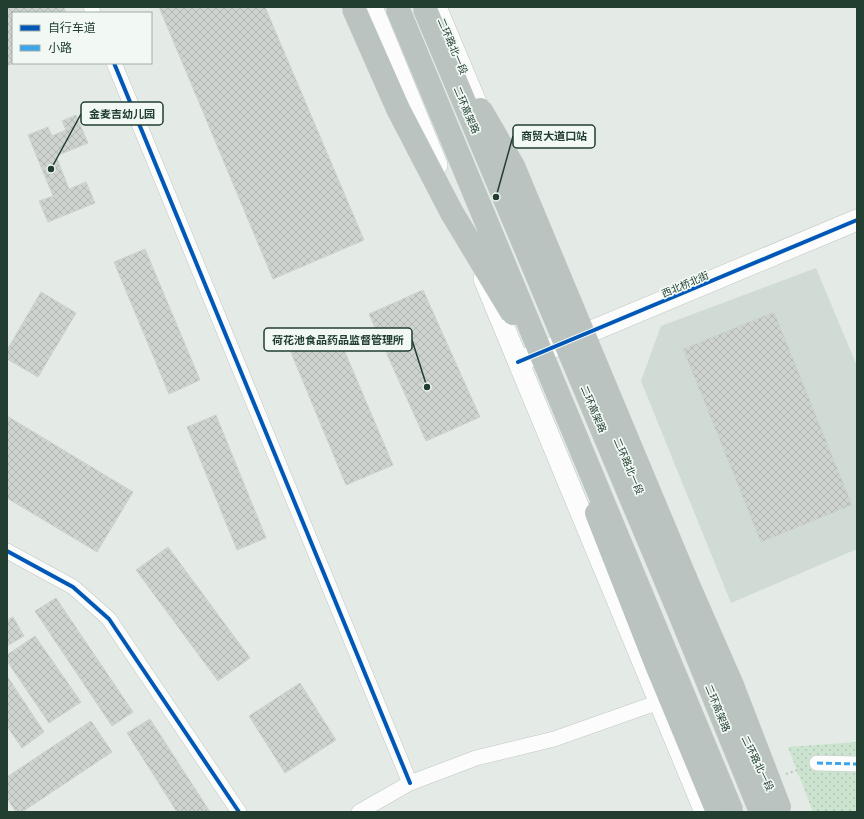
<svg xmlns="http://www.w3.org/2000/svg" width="864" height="819" font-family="Barlow,'Noto Sans SC',sans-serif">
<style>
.built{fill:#d1dbd5}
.park{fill:url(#park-dots)}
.building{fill:url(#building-cross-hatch);stroke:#ccd3cf}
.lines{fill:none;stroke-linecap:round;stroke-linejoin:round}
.street-casing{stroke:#c1c7c3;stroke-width:16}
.secondary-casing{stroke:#bfc8c3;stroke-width:22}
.highway-casing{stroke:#bcc6c1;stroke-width:24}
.path{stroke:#c0cac4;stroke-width:2.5;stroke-dasharray:2 3;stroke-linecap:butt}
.street{stroke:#fbfcfb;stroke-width:15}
.secondary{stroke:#fbfcfb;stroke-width:21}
.highway{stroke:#bac3bf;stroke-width:22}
.highway-bridge-casing{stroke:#bcc6c1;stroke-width:24;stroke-linecap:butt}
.highway-bridge{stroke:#bac3bf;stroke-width:22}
.quiet{stroke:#3ea4eb;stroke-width:3;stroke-dasharray:6 3;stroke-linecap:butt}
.cycleway-casing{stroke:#f2f9f4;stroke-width:6}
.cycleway{stroke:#0057b8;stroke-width:4}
.labels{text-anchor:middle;stroke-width:3.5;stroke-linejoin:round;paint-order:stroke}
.street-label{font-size:10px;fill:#213e31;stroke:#f2f9f4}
.leader{fill:none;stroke:#213e31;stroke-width:1.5}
.callout-dot{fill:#213e31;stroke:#f2f9f4;stroke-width:1.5}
.callout{fill:#f2f9f4;stroke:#213e31;stroke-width:1.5}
.callout-label{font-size:11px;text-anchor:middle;font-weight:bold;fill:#213e31}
</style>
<defs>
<pattern id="park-dots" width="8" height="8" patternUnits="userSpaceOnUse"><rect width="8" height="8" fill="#cce4cf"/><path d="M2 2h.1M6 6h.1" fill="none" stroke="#afc5b2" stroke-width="1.8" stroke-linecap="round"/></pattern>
<pattern id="building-cross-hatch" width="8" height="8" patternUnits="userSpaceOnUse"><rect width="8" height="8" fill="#ced3d0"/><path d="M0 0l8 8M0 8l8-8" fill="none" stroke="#b1b6b3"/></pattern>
</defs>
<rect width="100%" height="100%" fill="#e4eae6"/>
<path class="built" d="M816,268l41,98v183l-126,54 -90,-222 20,-55z"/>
<path class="park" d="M857,742v70h-44l-25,-65z"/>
<path class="building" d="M7,7h57l2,6h-53v50l-6,3z
M159,7h106l99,233 -91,39z
M76,115l12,28 -32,13 13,33 17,-7 9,21 -47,19 -9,-21 14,-5 -25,-61 20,-8 4,9 14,-6 -4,-9z
M145,249l55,131 -31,14 -55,-132z
M423,290l57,127 -54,24 -57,-127z
M41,292l35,21 -38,64 -31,-18v-9z
M774,312l78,193 -91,37 -78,-193z
M336,331l57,134 -47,20 -56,-135z
M216,415l50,123 -29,12 -50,-123z
M7,416l126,76 -36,60 -90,-54z
M168,547l82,111 -32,23 -82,-111z
M56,598l77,114 -21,14 -77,-115z
M13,617l11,19 -17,10v-26z
M35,636l46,66 -32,21 -42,-62v-6z
M7,676l37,56 -22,16 -15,-22z
M300,683l36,57 -51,33 -36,-57z
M150,719l60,93h-33l-50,-79z
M91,721l21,31 -90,60h-6l-9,-14v-21z"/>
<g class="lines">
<defs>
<path id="street" d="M91,7l2,6
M114,63l296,720
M7,551l66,36 36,32 130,193
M817,763l40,1
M359,812l51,-29 66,-25 78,-19 105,-37"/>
<path id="secondary" d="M372,7l65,158
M436,7l50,119
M484,279l221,533
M525,359l332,-139"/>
<path id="highway" d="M596,513l59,150 62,149
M686,580l46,105 47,122"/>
</defs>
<use href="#street" class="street-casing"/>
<use href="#secondary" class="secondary-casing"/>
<use href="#highway" class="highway-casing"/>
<path class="path" d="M786,774l18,-6"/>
<use href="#street" class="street"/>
<use href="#secondary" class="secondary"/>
<use href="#highway" class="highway"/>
<defs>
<path id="highway-bridge" d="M353,7l45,102 54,104 61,101
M397,7l335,805
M424,7l256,607 81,198
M480,109l33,57 173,414"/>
</defs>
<use href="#highway-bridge" class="highway-bridge-casing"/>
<use href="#highway-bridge" class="highway-bridge"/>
<path class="quiet" d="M817,763l40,1"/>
<defs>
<path id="cycleway" d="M114,63l296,720
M518,362l339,-142
M7,551l66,36 36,32 130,193"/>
</defs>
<use href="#cycleway" class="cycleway-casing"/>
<use href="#cycleway" class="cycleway"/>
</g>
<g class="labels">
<g class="street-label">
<text transform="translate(453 46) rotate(67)" y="4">二环路北一段</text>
<text transform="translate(467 110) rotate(67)" y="4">二环高架路</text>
<text transform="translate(685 284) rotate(-23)" y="4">西北桥北街</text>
<text transform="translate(594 409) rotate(67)" y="4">二环高架路</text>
<text transform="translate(629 466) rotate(67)" y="4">二环路北一段</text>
<text transform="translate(718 708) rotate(68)" y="4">二环高架路</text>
<text transform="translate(758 763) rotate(64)" y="4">二环路北一段</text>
</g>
</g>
<path class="leader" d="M51 169L81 114M496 197L513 136M427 387L412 340"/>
<g class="callout-dot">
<circle cx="51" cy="169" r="4"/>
<circle cx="496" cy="197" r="4"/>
<circle cx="427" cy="387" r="4"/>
</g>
<g class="callout">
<rect x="81" y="102" width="82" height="23" rx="4"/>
<rect x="513" y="125" width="82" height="23" rx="4"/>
<rect x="264" y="328" width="148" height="23" rx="4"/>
</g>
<g class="callout-label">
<text x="122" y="118">金麦吉幼儿园</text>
<text x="554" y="140">商贸大道口站</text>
<text x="338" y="344">荷花池食品药品监督管理所</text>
</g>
<rect width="864" height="819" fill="none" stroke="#213e31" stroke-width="16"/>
<rect x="12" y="12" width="140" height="52" fill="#f2f9f4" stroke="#9eaea6"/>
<rect x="20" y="25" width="20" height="6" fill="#0057b8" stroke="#9eaea6"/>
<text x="48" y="32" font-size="12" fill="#213e31">自行车道</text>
<rect x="20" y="45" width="20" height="6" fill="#3ea4eb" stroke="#9eaea6"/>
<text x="48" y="52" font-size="12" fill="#213e31">小路</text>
</svg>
